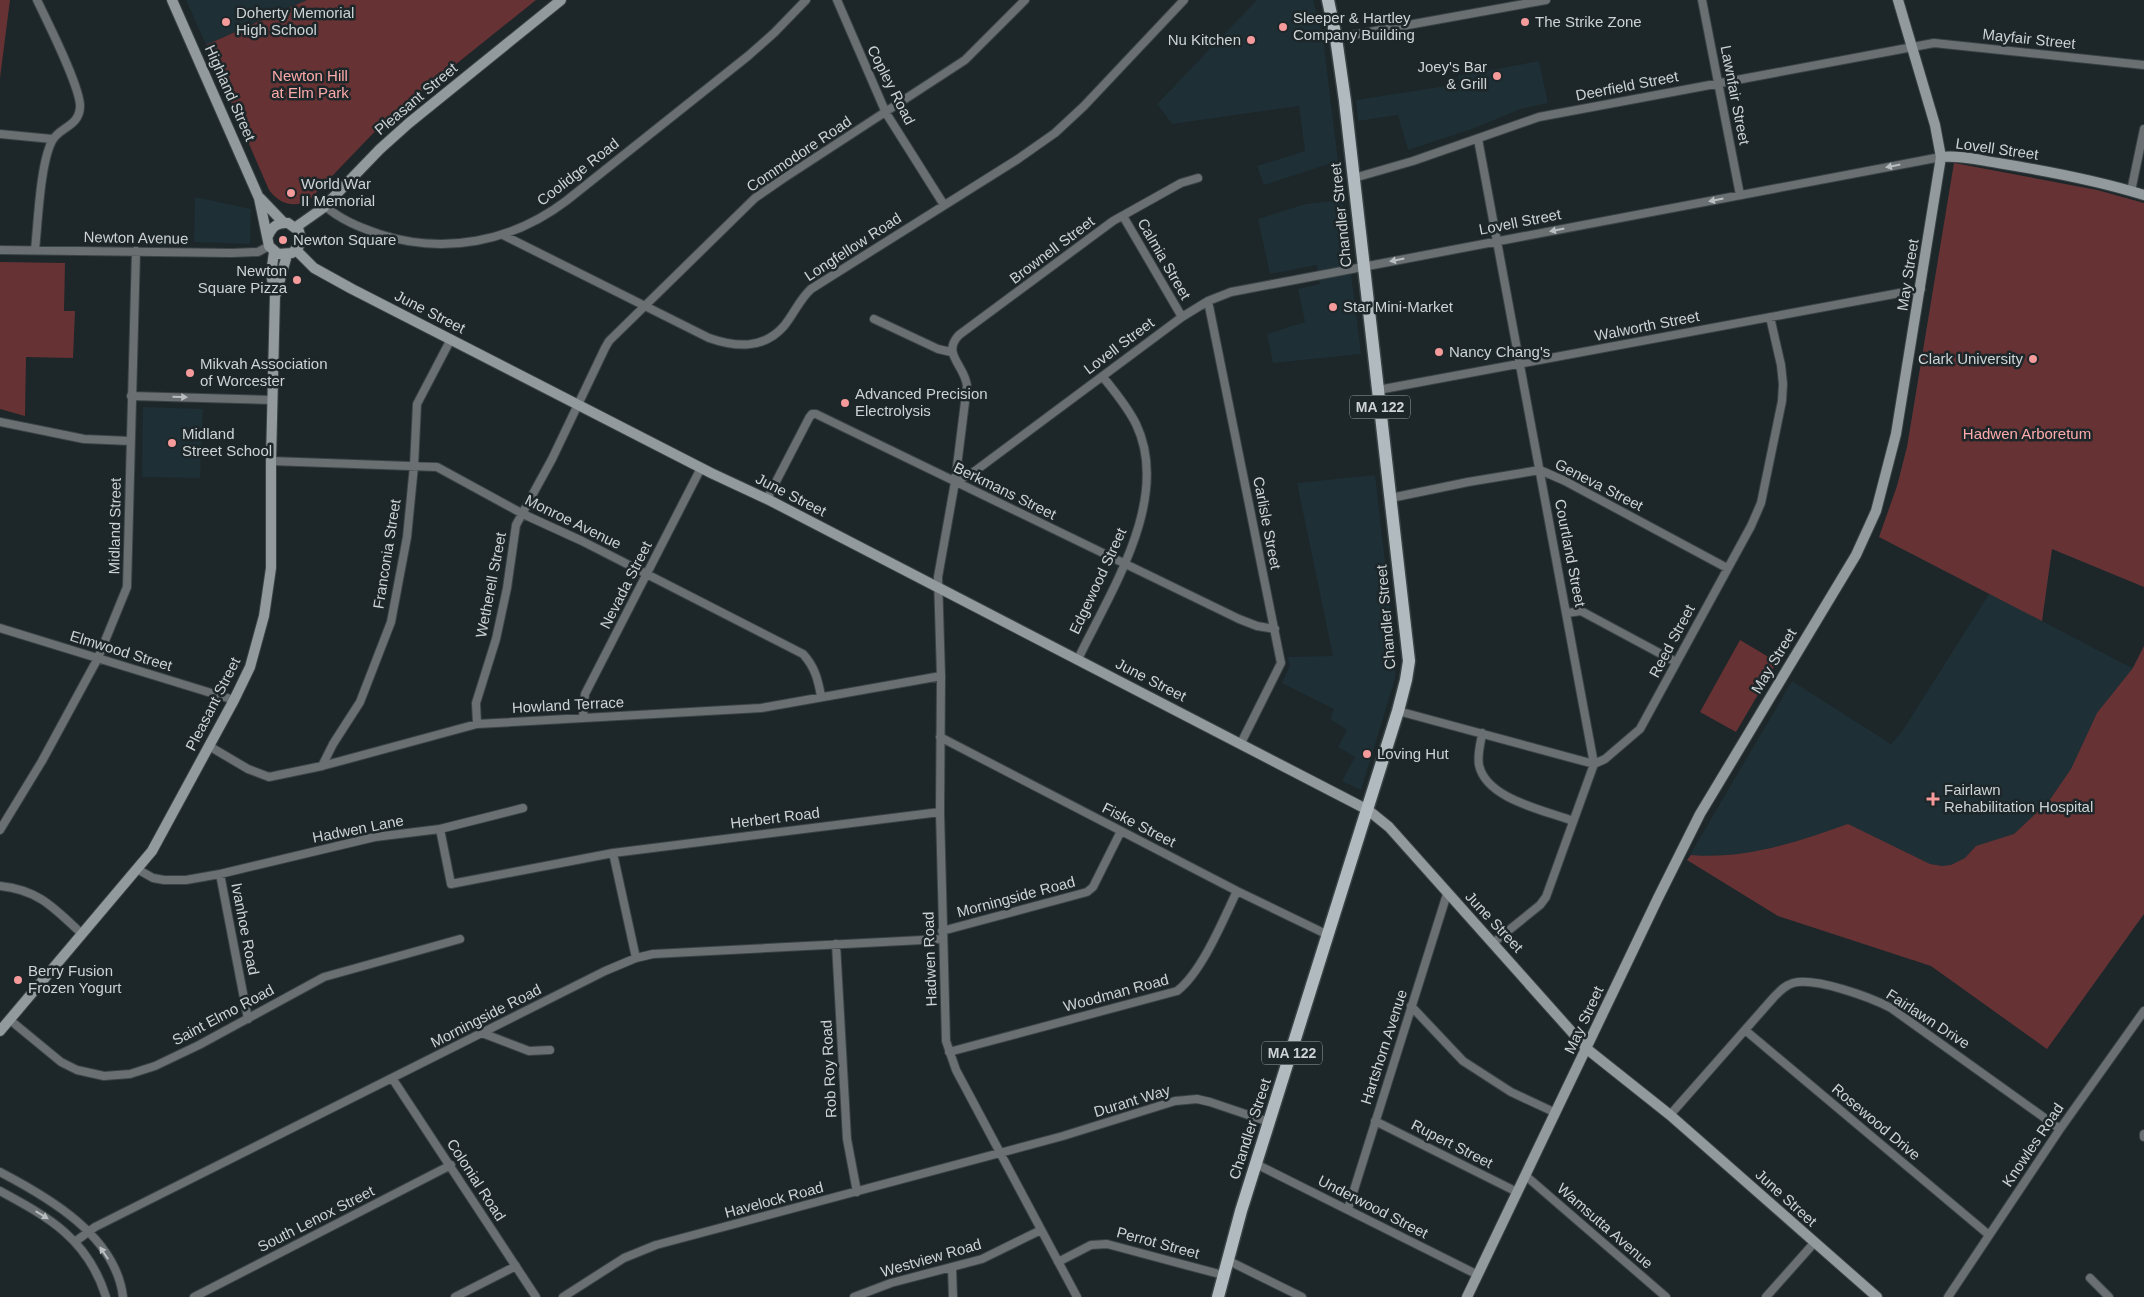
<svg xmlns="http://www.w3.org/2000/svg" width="2144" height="1297" font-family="Arial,sans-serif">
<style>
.built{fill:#1e2f35}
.green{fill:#673233}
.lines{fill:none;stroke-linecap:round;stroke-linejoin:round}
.street-casing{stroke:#394245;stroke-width:10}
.secondary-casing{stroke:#394245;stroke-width:12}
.primary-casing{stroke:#394245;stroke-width:15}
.street{stroke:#6a6f71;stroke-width:8}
.secondary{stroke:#929a9d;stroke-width:10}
.primary{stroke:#b1bbbf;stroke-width:12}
.oneway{fill:#b9bfc1}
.poi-dot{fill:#f59b9b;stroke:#1d2629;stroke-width:2}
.labels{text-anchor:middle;stroke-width:5;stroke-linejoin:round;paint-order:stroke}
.shield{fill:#1d2629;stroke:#989fa1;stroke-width:1}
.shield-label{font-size:14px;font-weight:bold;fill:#cdd3d5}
.poi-label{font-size:15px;fill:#cdd3d5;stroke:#1d2629;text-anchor:start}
.street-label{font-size:15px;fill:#cdd3d5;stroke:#1d2629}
.park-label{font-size:15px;fill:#faa;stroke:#1d2629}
</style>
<rect width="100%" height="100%" fill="#1d2629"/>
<path class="built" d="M186,0h121l-101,45z
M1257,0h56l10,38 15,123 -74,24 -7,-19 48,-15 -6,-45 -127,18 -15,-20z
M1539,61l9,42 -27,6 -49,20 -64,21 -10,-35 -40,6 -2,-21 103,-16 -1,-8z
M1954,163l143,27 47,13v384l-92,-38 -10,72 90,47 12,-22v268l-97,135 -116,-83 -153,-50 -91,-56 105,-179 99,63 12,-14 86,-136 -110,-57 18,-51 10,-39z
M195,197l56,12 -1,35 -56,-2z
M1342,200l19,154 -88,9 -6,-29 38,-12 -7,-33 22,-5 -3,-19 -47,9 -12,-55 47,-15z
M143,407l60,2 -3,69 -58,-1z
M1375,475l21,182 -1,22 -34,111 -19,-9 13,-24 -17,-10 9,-17 -17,-11 4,-10 -52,-26 8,-18 -3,-8 46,-1 -36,-173z"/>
<path class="green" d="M0,0h10l-10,78z
M307,0h229l-152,122 -73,76c-15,11 -31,7 -42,-8l-63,-145z
M1954,163l143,27 47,13v384l-92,-38 -10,72 -163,-84 18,-51 10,-39z
M0,262l65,1 -1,48h11l-2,47 -47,-1 -1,59 -25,-7z
M1740,640l37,22 -41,70 -36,-20z
M2144,646v268l-97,135 -116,-83 -153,-50 -91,-56 4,-5c54,5 106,-13 157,-31l82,40 12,2 9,-1 14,-7 11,-12 38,-12 35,-33 22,-32 26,-56 36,-45z"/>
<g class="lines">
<defs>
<path id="street" d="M837,0l49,113 58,92
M1702,0l38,195
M1336,38l210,-38
M0,134l52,5
M1478,139l116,625 -48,133 -6,8 -47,38
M1354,178l59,-17 126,-44 395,-74 210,22
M2131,191l13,-62
M325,206c16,14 34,21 54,28 65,21 133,8 187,-33l182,-145 26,-23 32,-33
M1123,216l59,101
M503,235l206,103c26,9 54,12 75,-12 10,-12 15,-26 27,-37l207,-130 37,-26 29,-27 100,-106
M0,250l232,3 26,-1 11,-6
M35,250c3,-27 5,-86 17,-109 7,-14 27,-14 28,-34 1,-19 -33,-86 -43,-107
M1208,301l73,362 -40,80
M874,319l64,30 13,3
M1378,390l543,-101
M131,396l141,4
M0,422l84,17 46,2
M271,461l166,6 86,47 59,27 221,113c12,13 15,26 18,42
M955,482l20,-11 207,-154 26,-16 23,-9 710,-135
M1391,498l77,-16 72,-12 25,11 162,87
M767,499l42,-81 3,-4h4l423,205 18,7 18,3
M1567,613l14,-2 95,51
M0,628l234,72
M1078,659c32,-67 94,-160 58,-235 -9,-18 -21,-32 -33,-47
M1398,711l196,53 11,-5 35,-30 111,-203 10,-23 21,-102 1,-17 -2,-19 -11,-48
M583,716l2,-22 116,-226
M477,724l-1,-21 20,-64 11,-51 9,-63 36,-66 53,-111 4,-7 146,-143 29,-20 181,-118 60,-60
M1482,733c-1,10 -5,21 -3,32 7,34 65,45 94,56
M940,737l297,154 91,44
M209,746l39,23 21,8 53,-11 155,-42 284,-16 180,-32
M322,766l11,-22 27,-42 31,-80 16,-85 7,-71 3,-62 34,-65
M440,829l83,-21
M0,830l42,-69 56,-103 29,-71 9,-336
M613,853l327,-41
M137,869l16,9 11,2h22l34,-6 155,-37 65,-8 11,55 162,-31 23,105
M220,874l28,145
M0,886c39,4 54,22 82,48
M942,931l145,-39 6,-5 28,-56
M836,944l11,195 10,53
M1411,1006l52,55 48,31 45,21
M10,1020l51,42 16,8 27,6 26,-2 25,-8 44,-21 125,-68 136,-38
M1745,1030l244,205
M482,1033l47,18 21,-1
M949,1052l228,-61c25,-19 46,-71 60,-100
M392,1078l144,219
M1670,1115l104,-118c6,-6 10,-11 19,-14 22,-6 77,14 98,25l169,121
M1375,1121l142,71
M2144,1134v3
M1256,1164l222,111
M0,1172c48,25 116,64 123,125
M1526,1176l140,121
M0,1191c50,27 88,48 106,106
M1348,1209l99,-315
M76,1241l19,-14 510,-256 31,-13 17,-4 289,-15
M1227,1260l75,37
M1058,1262l33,-17 16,-1 116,31
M952,1268l1,29
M2090,1278l19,19
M194,1297l257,-132
M455,1297l61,-31
M563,1297l61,-39 32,-13 407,-109 112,-35 22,-2 13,3 59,20
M854,1297l37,-14 91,-24 59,-29
M1077,1297l-121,-227 -10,-29 -6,-229 1,-136 -3,-99 17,-95 12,-96c-2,-21 -26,-32 -8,-51l154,-114 68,-38 17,-5
M1766,1297l48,-54
M1948,1297l112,-168 84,-118"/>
<path id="secondary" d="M172,0l87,198 10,48 9,8 14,-1 7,-7 2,-5 -2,-10 -11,-8c-11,-1 -16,4 -20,13
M1941,157c19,-2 38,3 57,6 49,8 98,17 146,32
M260,198l23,24
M296,227l27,-19 57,-59 29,-26 152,-123
M296,250l18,18 38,21 359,184 60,28 597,309 21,17 198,222 83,66 207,182
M276,294l11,-39
M0,1031l152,-180 82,-151 16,-33 14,-51 7,-48v-107l4,-167 -4,-20 3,-22
M1467,1297l191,-399 42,-84 156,-259 20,-44 20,-77 45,-277 -6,-32 -37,-125"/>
<path id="primary" d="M1218,1297l23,-86 157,-500 8,-31 3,-19 -64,-560 -9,-63 -8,-38"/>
</defs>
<use href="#street" class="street-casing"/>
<use href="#secondary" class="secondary-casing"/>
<use href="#primary" class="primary-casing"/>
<use href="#street" class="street"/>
<use href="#secondary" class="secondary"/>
<use href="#primary" class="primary"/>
</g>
<defs><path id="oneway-solid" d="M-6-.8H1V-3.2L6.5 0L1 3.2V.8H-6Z" transform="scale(1.25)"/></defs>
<g class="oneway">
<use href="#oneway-solid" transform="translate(1893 166) rotate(169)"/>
<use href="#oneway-solid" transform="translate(1716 200) rotate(169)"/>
<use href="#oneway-solid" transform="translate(1557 230) rotate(169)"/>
<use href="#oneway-solid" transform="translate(1397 260) rotate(169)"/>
<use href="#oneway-solid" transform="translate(180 397) rotate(2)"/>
<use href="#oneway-solid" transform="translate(42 1215) rotate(31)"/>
<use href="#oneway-solid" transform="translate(104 1253) rotate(-124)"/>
</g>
<g class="poi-dot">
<circle cx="226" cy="22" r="5"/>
<circle cx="1525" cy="22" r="5"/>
<circle cx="1283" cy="27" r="5"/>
<circle cx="1251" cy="40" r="5"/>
<circle cx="1497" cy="76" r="5"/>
<circle cx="291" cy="193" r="5"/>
<circle cx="283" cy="240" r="5"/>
<circle cx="297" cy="280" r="5"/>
<circle cx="1333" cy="307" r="5"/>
<circle cx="1439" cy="352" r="5"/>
<circle cx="2033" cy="359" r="5"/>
<circle cx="190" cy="373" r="5"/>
<circle cx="845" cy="403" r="5"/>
<circle cx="172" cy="443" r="5"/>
<circle cx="1367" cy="754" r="5"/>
<path d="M1930.5 791.5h5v5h5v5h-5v5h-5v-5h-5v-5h5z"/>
<circle cx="18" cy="980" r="5"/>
</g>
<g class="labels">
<g class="shield">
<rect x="1350" y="395.5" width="60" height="23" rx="4"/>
<rect x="1262" y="1041.5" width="60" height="23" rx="4"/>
</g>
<g class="shield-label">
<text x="1380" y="412">MA 122</text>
<text x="1292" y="1058">MA 122</text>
</g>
<g class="poi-label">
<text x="236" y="18">Doherty Memorial<tspan x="236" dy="17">High School</tspan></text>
<text x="1293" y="23">Sleeper &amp; Hartley<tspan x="1293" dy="17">Company Building</tspan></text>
<text x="1535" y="27">The Strike Zone</text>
<text x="1241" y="45" text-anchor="end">Nu Kitchen</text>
<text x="1487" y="72" text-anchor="end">Joey's Bar<tspan x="1487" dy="17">&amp; Grill</tspan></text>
<text x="301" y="189">World War<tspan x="301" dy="17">II Memorial</tspan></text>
<text x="293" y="245">Newton Square</text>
<text x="287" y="276" text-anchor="end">Newton<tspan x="287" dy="17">Square Pizza</tspan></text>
<text x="1343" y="312">Star Mini-Market</text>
<text x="1449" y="357">Nancy Chang's</text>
<text x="2023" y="364" text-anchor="end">Clark University</text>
<text x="200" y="369">Mikvah Association<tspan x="200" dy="17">of Worcester</tspan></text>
<text x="855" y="399">Advanced Precision<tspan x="855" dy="17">Electrolysis</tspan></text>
<text x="182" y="439">Midland<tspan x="182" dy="17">Street School</tspan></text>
<text x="1377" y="759">Loving Hut</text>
<text x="1944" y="795">Fairlawn<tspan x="1944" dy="17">Rehabilitation Hospital</tspan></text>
<text x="28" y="976">Berry Fusion<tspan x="28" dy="17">Frozen Yogurt</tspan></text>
</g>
<g class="street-label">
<text transform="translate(2029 39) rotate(6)" y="5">Mayfair Street</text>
<text transform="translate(891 85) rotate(63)" y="5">Copley Road</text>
<text transform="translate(1627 86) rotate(-11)" y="5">Deerfield Street</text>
<text transform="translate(230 93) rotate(66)" y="5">Highland Street</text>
<text transform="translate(1735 95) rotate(79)" y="5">Lawnfair Street</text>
<text transform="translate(416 99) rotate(-40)" y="5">Pleasant Street</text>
<text transform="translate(1997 149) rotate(8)" y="5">Lovell Street</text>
<text transform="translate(799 154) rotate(-34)" y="5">Commodore Road</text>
<text transform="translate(578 172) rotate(-38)" y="5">Coolidge Road</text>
<text transform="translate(1341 215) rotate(-96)" y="5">Chandler Street</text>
<text transform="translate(1520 222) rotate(-11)" y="5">Lovell Street</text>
<text transform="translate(136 238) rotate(1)" y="5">Newton Avenue</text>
<text transform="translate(853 247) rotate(-33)" y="5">Longfellow Road</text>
<text transform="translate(1052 250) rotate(-37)" y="5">Brownell Street</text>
<text transform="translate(1164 259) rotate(60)" y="5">Calmia Street</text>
<text transform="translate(1908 275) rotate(-81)" y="5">May Street</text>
<text transform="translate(430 312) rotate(27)" y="5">June Street</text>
<text transform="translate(1647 326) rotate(-11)" y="5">Walworth Street</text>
<text transform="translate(1119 346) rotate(-37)" y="5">Lovell Street</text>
<text transform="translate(1599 485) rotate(27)" y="5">Geneva Street</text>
<text transform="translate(1005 491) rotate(26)" y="5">Berkmans Street</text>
<text transform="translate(791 495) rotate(27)" y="5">June Street</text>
<text transform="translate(573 522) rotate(26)" y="5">Monroe Avenue</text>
<text transform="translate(1267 523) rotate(79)" y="5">Carlisle Street</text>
<text transform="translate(115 526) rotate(-89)" y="5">Midland Street</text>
<text transform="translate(1570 553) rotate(79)" y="5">Courtland Street</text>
<text transform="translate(387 554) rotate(-81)" y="5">Franconia Street</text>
<text transform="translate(1098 581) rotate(-65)" y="5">Edgewood Street</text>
<text transform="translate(491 585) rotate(-79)" y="5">Wetherell Street</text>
<text transform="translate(626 585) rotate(-63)" y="5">Nevada Street</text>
<text transform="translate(1386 617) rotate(-95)" y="5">Chandler Street</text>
<text transform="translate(1672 641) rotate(-62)" y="5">Reed Street</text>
<text transform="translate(121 651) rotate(17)" y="5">Elmwood Street</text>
<text transform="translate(1774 661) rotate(-59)" y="5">May Street</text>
<text transform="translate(1151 680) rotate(27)" y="5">June Street</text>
<text transform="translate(213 704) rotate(-63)" y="5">Pleasant Street</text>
<text transform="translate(568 705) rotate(-3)" y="5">Howland Terrace</text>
<text transform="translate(775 818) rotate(-7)" y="5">Herbert Road</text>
<text transform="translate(1139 825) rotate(27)" y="5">Fiske Street</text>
<text transform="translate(358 829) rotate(-11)" y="5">Hadwen Lane</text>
<text transform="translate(1016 897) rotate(-15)" y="5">Morningside Road</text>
<text transform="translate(1494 922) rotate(47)" y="5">June Street</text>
<text transform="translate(245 929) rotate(79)" y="5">Ivanhoe Road</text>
<text transform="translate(930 959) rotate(-92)" y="5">Hadwen Road</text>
<text transform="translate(1116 993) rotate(-15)" y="5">Woodman Road</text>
<text transform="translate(223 1015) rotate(-28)" y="5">Saint Elmo Road</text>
<text transform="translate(486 1016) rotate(-27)" y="5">Morningside Road</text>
<text transform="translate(1928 1019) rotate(33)" y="5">Fairlawn Drive</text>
<text transform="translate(1584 1020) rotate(-65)" y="5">May Street</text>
<text transform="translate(1384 1047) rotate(-72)" y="5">Hartshorn Avenue</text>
<text transform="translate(829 1069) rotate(-93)" y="5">Rob Roy Road</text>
<text transform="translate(1132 1101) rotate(-17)" y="5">Durant Way</text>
<text transform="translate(1876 1122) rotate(40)" y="5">Rosewood Drive</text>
<text transform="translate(1250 1129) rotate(-72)" y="5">Chandler Street</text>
<text transform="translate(1452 1144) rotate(27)" y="5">Rupert Street</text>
<text transform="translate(2033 1145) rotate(-56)" y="5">Knowles Road</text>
<text transform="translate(476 1180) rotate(57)" y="5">Colonial Road</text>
<text transform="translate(1786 1198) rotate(42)" y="5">June Street</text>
<text transform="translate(774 1200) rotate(-15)" y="5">Havelock Road</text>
<text transform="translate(1373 1207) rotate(27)" y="5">Underwood Street</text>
<text transform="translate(316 1219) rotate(-27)" y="5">South Lenox Street</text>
<text transform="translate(1605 1226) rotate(41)" y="5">Wamsutta Avenue</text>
<text transform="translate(1158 1243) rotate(15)" y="5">Perrot Street</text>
<text transform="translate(931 1258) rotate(-16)" y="5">Westview Road</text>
</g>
<g class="park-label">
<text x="310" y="81">Newton Hill<tspan x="310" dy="17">at Elm Park</tspan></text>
<text x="2027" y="439">Hadwen Arboretum</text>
</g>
</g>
</svg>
